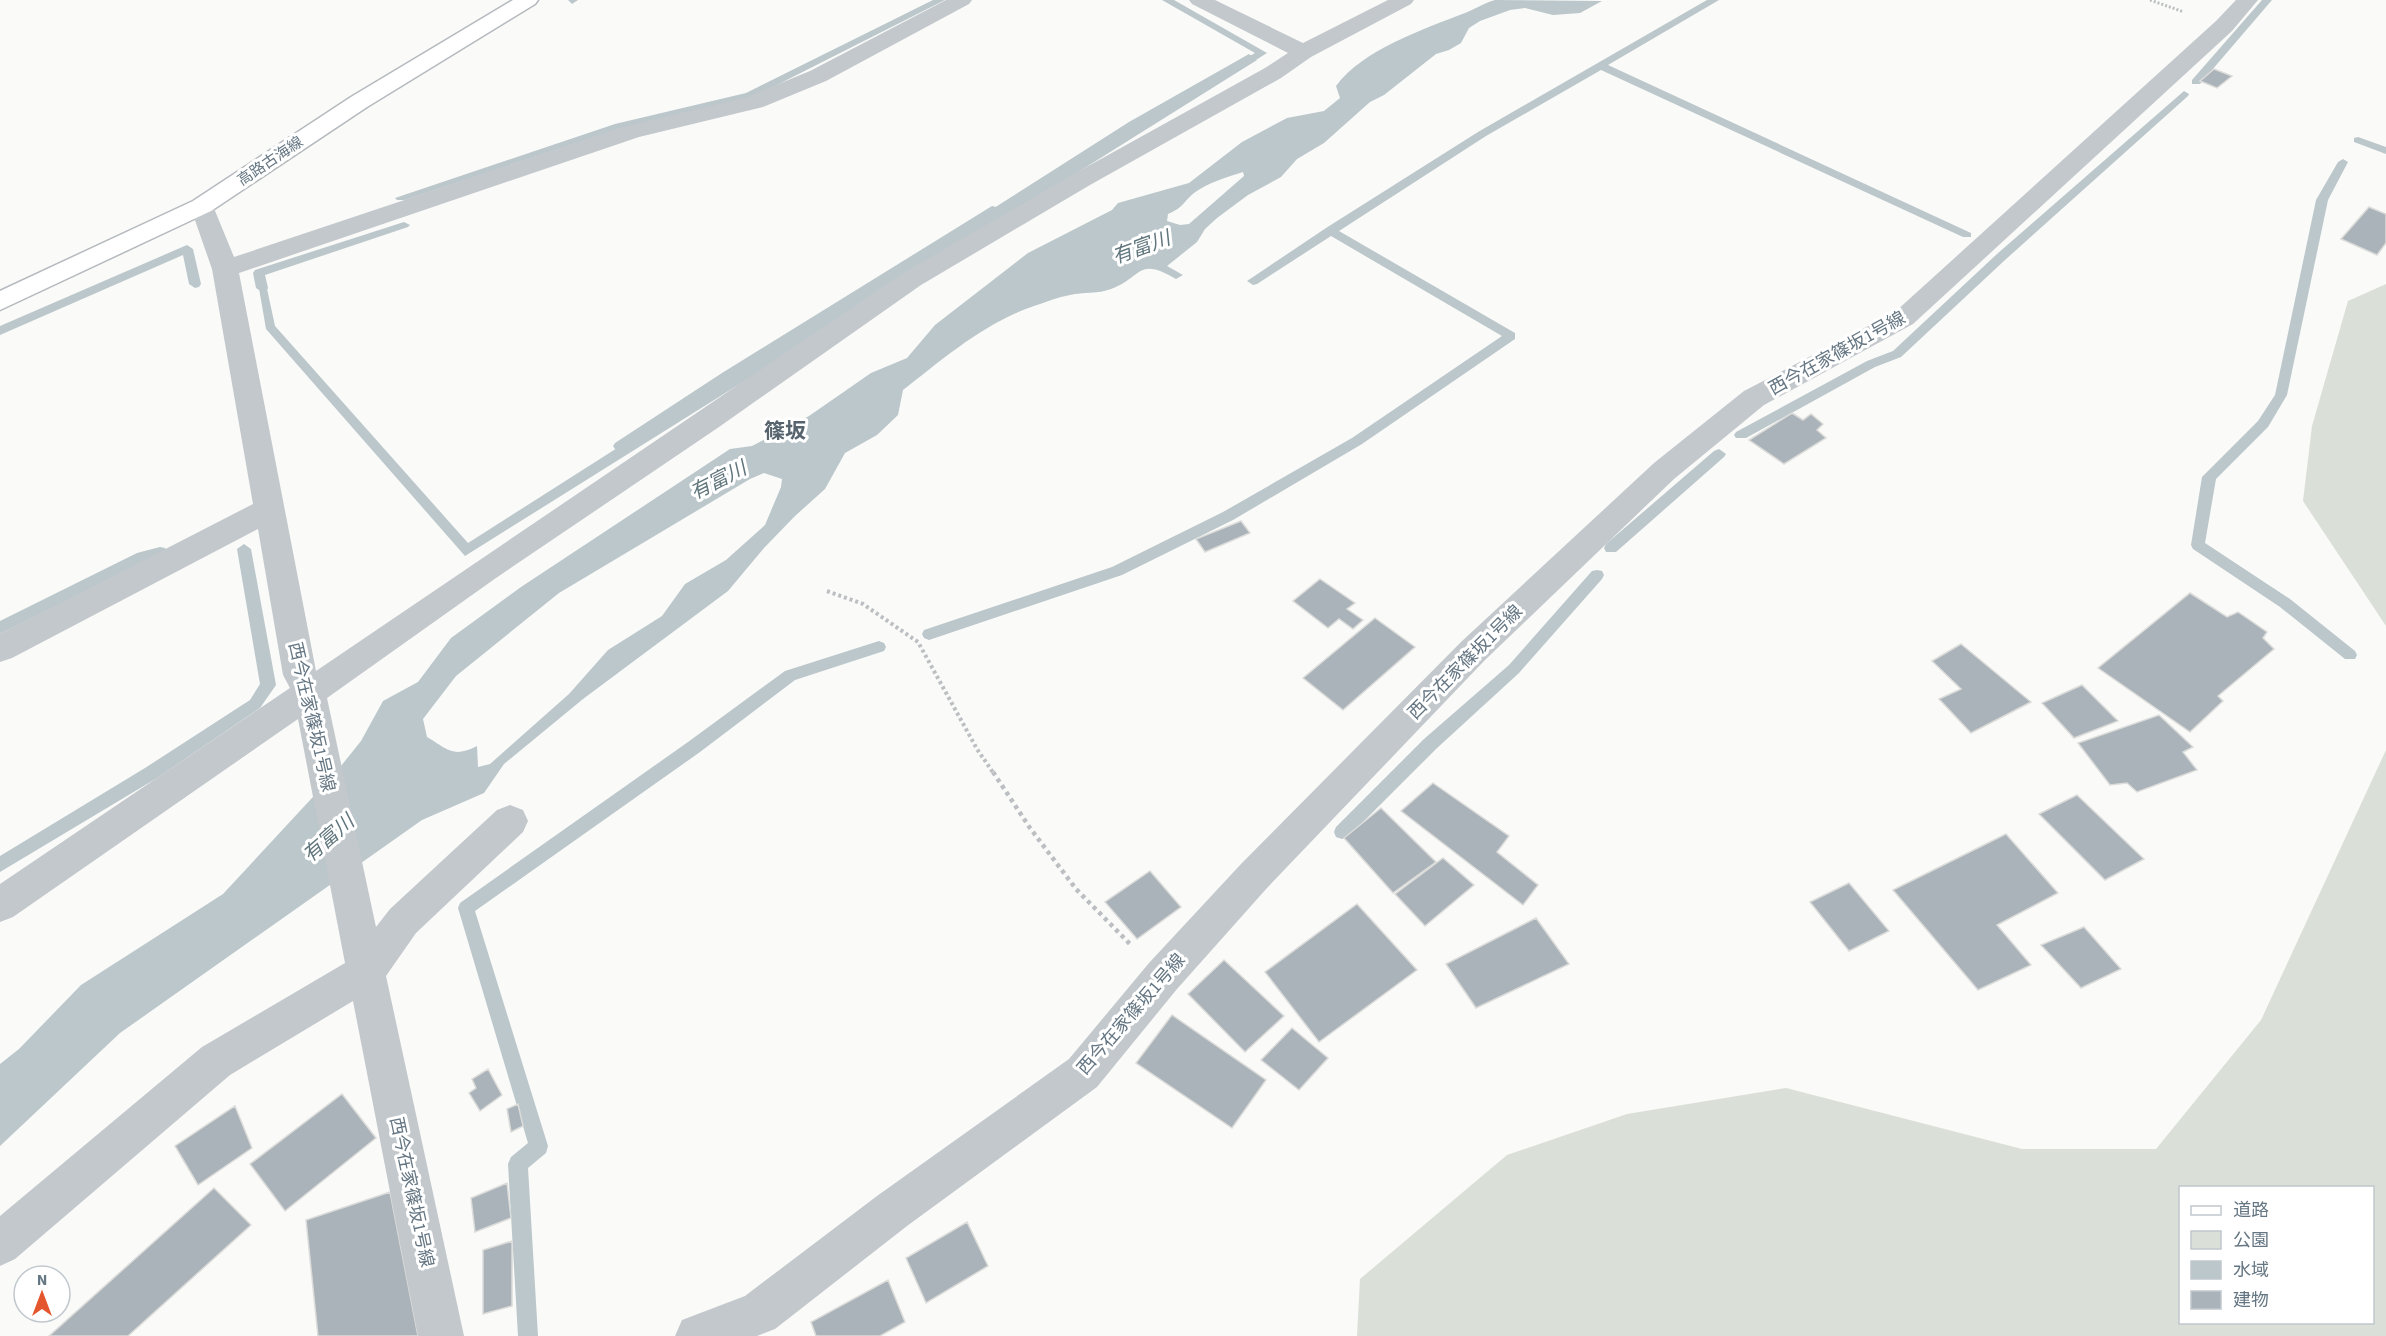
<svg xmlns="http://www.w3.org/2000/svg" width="2386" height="1336" font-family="'Source Sans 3','Noto Sans JP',sans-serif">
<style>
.green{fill:#dadfd7;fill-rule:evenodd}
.water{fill:#bbc7cb;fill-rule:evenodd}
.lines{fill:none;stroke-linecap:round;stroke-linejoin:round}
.stream{fill:#bbc7cb;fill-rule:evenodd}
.building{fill:#aab3b9;stroke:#dcdcda;stroke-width:1.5}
.major-casing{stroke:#b5babe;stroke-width:3}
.path-far2{stroke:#bbbfc2;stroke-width:3;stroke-dasharray:2 2;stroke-linecap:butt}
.path-far1{stroke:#bbbfc2;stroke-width:4;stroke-dasharray:3 3;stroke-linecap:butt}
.path{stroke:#bbbfc2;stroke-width:4.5;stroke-dasharray:4 4;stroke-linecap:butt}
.minor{fill:#c3c8cc;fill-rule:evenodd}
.major{fill:#fff;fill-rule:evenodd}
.labels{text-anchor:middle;stroke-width:6;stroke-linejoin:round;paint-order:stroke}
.far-street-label{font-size:15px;fill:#657683;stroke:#fff}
.street-label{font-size:18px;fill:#657683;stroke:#fff}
.water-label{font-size:20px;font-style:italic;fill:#60757c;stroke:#fff}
.quarter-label{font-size:21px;font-weight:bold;fill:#57646e;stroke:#fff}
</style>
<rect width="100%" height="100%" fill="#fafaf8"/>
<path class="green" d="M2386,284v342l-83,-125 9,-75 36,-125z
M2386,750v586h-1029l3,-57 147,-124 120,-41 159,-26 236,61h134l105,-129zM2180,1188h192v134h-192z"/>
<path class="water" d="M1495,0l107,1 -22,12 -27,2 -28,-7 -15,2 -30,11 -11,7 -8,15 -12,7 -13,4 -52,41 -14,7 -46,41 -27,16 -16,18 -33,18 -31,23 -12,11 -8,13 -30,24 16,9 -7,4c-39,-23 -33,-2 -65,10 -13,5 -28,3 -41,6 -12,2 -24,7 -36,11 -50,17 -90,52 -131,84l-5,25 -21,20 -32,18 -20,36 -30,27 -31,32 -36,43 -145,108 -79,65 -20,29 -62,27 -302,213 -120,113v-82l19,-15 62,-64 142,-91 114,-123 24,-30 22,-40 35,-19 33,-44 70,-51 209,-138 22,-3 57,-30 62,-43 36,-15 28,-33 93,-72 84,-43 6,-7 71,-20 53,-41 45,-24 37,-7 16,-13 -4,-12c26,-36 88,-57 129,-73 10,-4 19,-10 30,-13zM1243,172l1,4 -55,48 -9,1 -13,-4 1,-7c16,-7 14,-11 26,-21 13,-10 33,-16 49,-21zM764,473l18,6 -1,8 -16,38 -39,35 -41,24 -23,32 -54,34 -39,44 -79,70 -12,3 -1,-21c-24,12 -28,4 -50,-9l-4,-18 33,-43 103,-83 191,-114z
M1249,54l8,6 -792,496 -199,-227 -10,-58 7,-1 12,56 193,217 661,-421z"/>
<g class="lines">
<path class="stream" d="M568,0h10l-6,4z
M933,0h12l-192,97 -131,31 -217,72h-8l-2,-2 220,-74 131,-31z
M1162,0h12l93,53 -27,17h-8v-4l23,-13z
M1707,0h12l-111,65 363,168v4h-8l-362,-167 -115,66 -147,95 176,102v6l-153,105 -129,76 -111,55 -193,65 -5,-2 -2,-4 2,-4 188,-63 111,-55 129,-74 150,-102 -171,-100 -74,48 -4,1 -6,-4 79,-53 152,-96z
M2262,0h10l-72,84h-8v-4z
M2184,91l5,3 -1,2 -183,164 -104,97 -26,10 -129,71h-10l-2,-3 2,-3 131,-71 26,-10 104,-97z
M2358,137l28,10v7l-32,-12v-4z
M2343,159l5,3 -20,38 -41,195 -19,32 -52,52 -11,64 85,56 65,52 2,4 -2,4h-10l-65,-52 -87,-58 -2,-4 11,-68 56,-56 17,-26 41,-195 22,-38z
M992,206l4,1v4l-266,168 -105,70h-10l-2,-3 2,-3 107,-70z
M404,222l6,3 -2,2 -143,48 3,13 -2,3 -4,1 -6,-4 -3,-15 2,-3z
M187,245l6,4 8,35 -2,3 -4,1 -6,-4 -6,-29 -183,80v-9z
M1719,449l7,5 -2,3 -108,95h-10l-2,-4 2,-4 108,-93z
M244,544l7,5 25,136 -16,23 -103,70 -157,94v-16l145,-88 105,-68 10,-16 -23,-135z
M160,547l5,1 2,4 -2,4 -19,5 -146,73v-13l137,-68z
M1597,570l5,1 2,4 -2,4 -83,94 -83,76 -88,88 -6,2 -6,-2 -2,-5 2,-5 88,-88 85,-74 83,-94z
M879,641l5,2 2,4 -2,4 -89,29 -95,72 -225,159 73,235 -2,7 -18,15 10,168h-20l-10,-172 3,-7 17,-14 -70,-235 2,-5 228,-161 97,-71z"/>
</g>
<path class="building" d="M2214,69l18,7 -15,12 -17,-7z
M2369,207l17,7v29l-9,12 -36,-16z
M1792,413l11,7 8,-6 12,10 -6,6 9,8 -42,26 -35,-24z
M1241,521l9,12 -45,19 -9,-13z
M1320,579l35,24 -8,6 16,11 -10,9 -14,-10 -11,9 -35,-27z
M2190,593l37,24 11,-5 29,20 -4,6 11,11 -56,47 5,5 -33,31 -92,-64z
M1375,618l40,29 -72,63 -40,-32z
M1961,644l70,58 -60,31 -32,-34 22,-10 -29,-28z
M2082,685l36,36 -44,17 -32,-35z
M2159,715l34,32 -10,5 14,18 -60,22 -10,-9 -17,2 -32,-42z
M1433,783l76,53 -12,16 41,33 -15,20 -122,-94z
M2077,795l67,64 -39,21 -66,-66z
M1381,808l55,54 -43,31 -49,-55z
M2006,834l52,59 -61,32 34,40 -53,25 -85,-100z
M1443,858l31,27 -49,41 -30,-32z
M1150,871l31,36 -44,32 -32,-37z
M1849,883l40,48 -40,20 -39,-49z
M1357,904l60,66 -98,72 -54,-70z
M1536,918l33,46 -93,44 -30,-44z
M2084,927l37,42 -40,19 -40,-43z
M1224,960l60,56 -39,36 -57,-58z
M1172,1015l94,65 -34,48 -96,-65z
M1292,1028l36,30 -29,32 -38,-30z
M488,1069l14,26 -22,16 -11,-18 7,-5 -4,-9z
M342,1094l34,44 -91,73 -35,-47z
M518,1104l5,22 -12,6 -4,-23z
M235,1106l17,42 -54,37 -23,-39z
M507,1183l4,35 -36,14 -4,-34z
M214,1188l37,37 -123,111h-79z
M390,1192l28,144h-100l-12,-116z
M967,1222l21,44 -62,37 -20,-45z
M512,1241v65l-29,8v-64z
M888,1280l17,42 -25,14h-64l-5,-14z"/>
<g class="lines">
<defs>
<path id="major" d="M513,0h25l-3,4 -168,103 -156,104 -211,99v-19l193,-90 158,-104z"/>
</defs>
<use href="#major" class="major-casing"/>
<path class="path-far2" d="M2150,0l34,12"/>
<path class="path-far1" d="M827,591l36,13 55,38 59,107 17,25"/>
<path class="path" d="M993,772l37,56 46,61 54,55"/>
<path class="minor" d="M946,0h26l-3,4 -143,77 -63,26 -124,30 -400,136 77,398 587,-398 169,-98 193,-107 23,-15 -96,-49 -3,-4h26l88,43 85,-43h26l-3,4 -100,53 -30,21 -191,107 -169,100 -202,142 -223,151 -169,120 49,229 14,-18 107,-99 13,-5 13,5 5,11 -5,11 -107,101 -30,43 78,360h-46l-65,-335 -123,74 -215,184 -15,7v-50l202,-169 143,-84 -47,-244 -285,198 -13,5v-38l290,-196 -7,-13 -25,-146 -246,129 -12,4v-28l253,-130 -41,-235 -22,-63 3,-5 9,-2 9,2 23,56 389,-130 124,-30 63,-26z
M2236,0h22l-26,31 -319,293 -149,81 -90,74 -189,181 -218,228 -90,101 -80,98 -190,139 -132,103 -18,7h-82l7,-16 63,-24 132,-100 192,-137 80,-96 92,-99 220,-222 193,-179 90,-72 151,-79 321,-291z"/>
<use href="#major" class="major"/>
</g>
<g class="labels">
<g class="far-street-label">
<text transform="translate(270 161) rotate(-34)" y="5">高路古海線</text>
</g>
<g class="street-label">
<text transform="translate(1837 353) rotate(-29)" y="6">西今在家篠坂1号線</text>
<text transform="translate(1465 662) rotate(-45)" y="6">西今在家篠坂1号線</text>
<text transform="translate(312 717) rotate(77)" y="6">西今在家篠坂1号線</text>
<text transform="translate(1131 1014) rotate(-49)" y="6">西今在家篠坂1号線</text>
<text transform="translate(412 1192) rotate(78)" y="6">西今在家篠坂1号線</text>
</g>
<g class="water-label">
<text transform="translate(1141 247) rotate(-20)" y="7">有富川</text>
<text transform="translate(718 480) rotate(-27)" y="7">有富川</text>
<text transform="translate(328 838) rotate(-41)" y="7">有富川</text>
</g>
<g class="quarter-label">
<text x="785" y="438">篠坂</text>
</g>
</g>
<rect x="2179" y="1186" width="195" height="138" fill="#ffffff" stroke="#c1c8cd" stroke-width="1.5"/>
<rect x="2191" y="1206" width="30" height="9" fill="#ffffff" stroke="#c1c8cd" stroke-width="1.5"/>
<text x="2233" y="1216" font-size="18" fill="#657683">道路</text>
<rect x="2191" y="1231" width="30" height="18" fill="#dadfd7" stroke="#c1c8cd" stroke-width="1.5"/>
<text x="2233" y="1246" font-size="18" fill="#657683">公園</text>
<rect x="2191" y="1261" width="30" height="18" fill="#bbc7cb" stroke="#c1c8cd" stroke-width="1.5"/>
<text x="2233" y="1276" font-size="18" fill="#657683">水域</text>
<rect x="2191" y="1291" width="30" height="18" fill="#aab3b9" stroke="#c1c8cd" stroke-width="1.5"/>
<text x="2233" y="1306" font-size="18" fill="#657683">建物</text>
<g transform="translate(42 1294)"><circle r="28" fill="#ffffff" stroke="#c1c8cd" stroke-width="1.5"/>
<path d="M0-4.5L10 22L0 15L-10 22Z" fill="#e4572e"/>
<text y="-9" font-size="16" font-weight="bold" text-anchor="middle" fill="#657683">N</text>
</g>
</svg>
